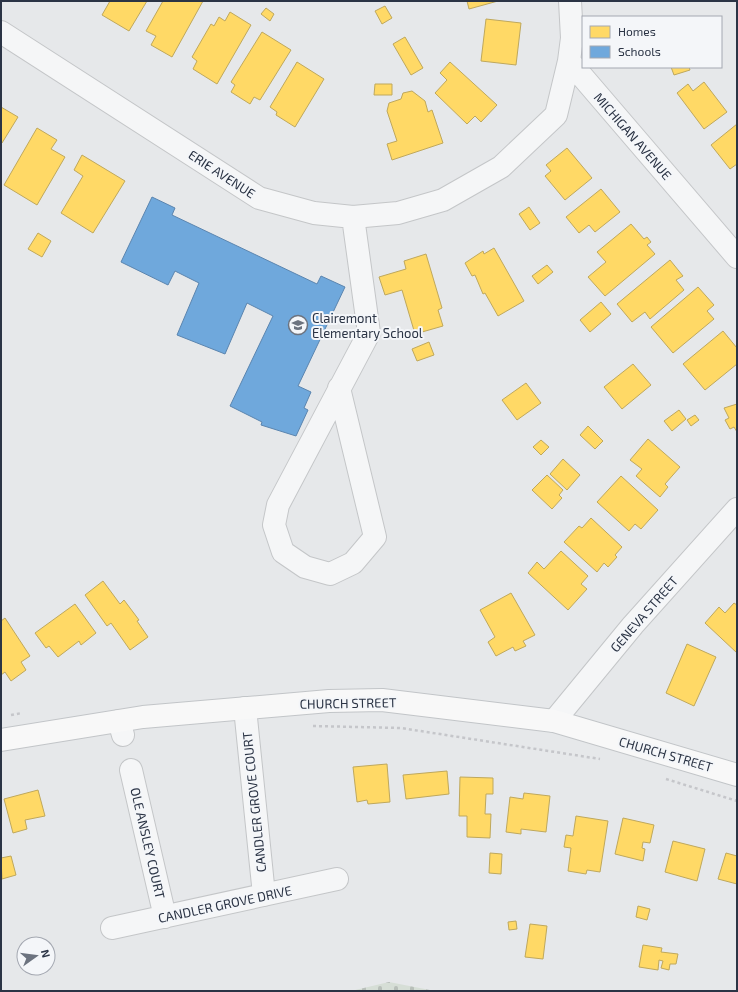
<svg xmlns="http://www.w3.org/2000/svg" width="738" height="992" font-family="'Exo 2',sans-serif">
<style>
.cemetery{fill:url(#cemetery-stones)}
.homes{fill:#ffd966;stroke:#bfa85c}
.schools{fill:#6fa8dc;stroke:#5b85af}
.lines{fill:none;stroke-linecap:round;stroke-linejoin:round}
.minor-casing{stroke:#c4c6c8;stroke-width:24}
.major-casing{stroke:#c2c5c8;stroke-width:24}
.path{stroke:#c5c6ca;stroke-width:2.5;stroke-dasharray:3 3;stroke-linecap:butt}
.minor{stroke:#f5f6f7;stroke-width:22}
.major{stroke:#f8f8f8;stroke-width:22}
.labels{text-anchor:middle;stroke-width:4;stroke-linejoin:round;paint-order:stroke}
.street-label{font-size:13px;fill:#2b3445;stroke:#f4f6f9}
.poi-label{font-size:13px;fill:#2b3445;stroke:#f4f6f9;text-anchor:start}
</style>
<defs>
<pattern id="cemetery-stones" width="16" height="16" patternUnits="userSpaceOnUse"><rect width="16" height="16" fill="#d6ded6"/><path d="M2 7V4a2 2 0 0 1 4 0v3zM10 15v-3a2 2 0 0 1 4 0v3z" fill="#b8bfb9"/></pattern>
</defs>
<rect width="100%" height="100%" fill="#e6e8ea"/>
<path class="cemetery" d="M389,982l46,9h-84z"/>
<path class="homes" d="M110,1h37l-18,30 -27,-16z
M163,1h40l-31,56 -21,-12 5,-9 -10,-5z
M467,1h31l-29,8z
M385,6l7,12 -10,6 -7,-13z
M266,8l8,6 -4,7 -9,-7z
M230,12l21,13 -34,59 -24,-15 4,-8 -5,-4 19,-33 3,2 5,-9 6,4z
M486,19l35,4 -5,42 -35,-4z
M262,32l29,18 -31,50 -6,-3 -4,7 -19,-12 4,-7 -4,-3z
M405,37l18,31 -12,7 -18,-31z
M297,62l27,17 -29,48 -19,-12 1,-3 -7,-5z
M450,62l47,43 -16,17 -6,-6 -8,8 -32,-31 12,-13 -7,-7z
M671,67h18l1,3 -16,5z
M704,82l23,30 -23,17 -27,-36 11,-9 5,7z
M375,84h17v11h-18z
M412,91l13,10 3,11 4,-2 11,33 -51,17 -5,-16 10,-3 -10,-30 2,-8 12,-4 2,-6z
M1,107l17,10 -16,26 -1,-1z
M737,124v40l-7,5 -19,-24z
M37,128l20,12 -6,9 14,8 -28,48 -33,-20z
M567,148l25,30 -27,22 -20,-24 6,-5 -5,-6z
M82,155l43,26 -32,52 -32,-20 22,-37 -9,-6z
M601,189l19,23 -25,20 -6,-7 -10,8 -13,-16z
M529,207l11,16 -10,7 -11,-16z
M631,224l13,15 3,-2 4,5 -4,3 8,9 -50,42 -17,-19 18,-15 -9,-10z
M38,233l13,8 -9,16 -14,-8z
M494,248l30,53 -26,15 -13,-23 -2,1 -8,-19 -3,1 -7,-13 18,-12 1,3z
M426,254l16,54 -4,2 5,16 -28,8 -13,-44 -17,5 -6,-18 27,-8 -2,-8z
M670,260l13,16 -7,4 8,10 -34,29 -5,-7 -13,10 -15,-18z
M547,265l6,7 -15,12 -6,-8z
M698,287l16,18 -7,6 7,8 -41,34 -22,-26z
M601,302l10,12 -21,18 -10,-12z
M723,331l14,17v16l-32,26 -22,-26z
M429,342l5,13 -17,6 -5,-12z
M633,364l18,21 -29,24 -18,-22z
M526,383l15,20 -24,17 -15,-20z
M737,404v28l-3,-5 -4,2 -5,-9 4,-2 -5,-10z
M679,410l7,9 -14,12 -8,-10z
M695,415l4,5 -8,6 -4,-6z
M588,426l15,15 -8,8 -15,-14z
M648,439l32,28 -15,17 3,3 -8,10 -24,-21 6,-7 -12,-9z
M541,440l8,7 -8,8 -8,-8z
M563,459l17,16 -13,15 -17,-16z
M547,475l16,15 -4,5 3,3 -10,11 -20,-19z
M621,476l37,34 -17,19 -6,-5 -6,7 -32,-29z
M591,518l31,29 -7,8 2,2 -9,10 -4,-4 -7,9 -33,-30 15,-16 3,2z
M561,551l27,25 -7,8 6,5 -19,21 -40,-37 9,-11 7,7z
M103,581l17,23 4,-4 15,20 -2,1 11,16 -18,13 -19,-27 -4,3 -22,-31z
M511,593l24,42 -12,6 3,5 -11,5 -2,-4 -17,9 -8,-14 7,-5 -15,-27z
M734,603l3,2v48l-32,-30 14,-16 6,6z
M75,604l21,29 -15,12 -2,-4 -21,16 -9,-11 -3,2 -11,-15z
M5,618l25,38 -9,6 5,8 -15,11 -6,-9 -4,3v-54z
M687,644l29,13 -22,49 -28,-13z
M387,764l3,38 -22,2 -1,-4 -10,2 -4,-35z
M447,771l2,23 -43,5 -3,-24z
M460,777l33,1v16h-7l-1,20h6l-1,24 -23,-1v-21h-8z
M38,790l7,26 -20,4 2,9 -14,4 -9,-34z
M524,793l26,3 -4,36 -25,-3v5l-15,-2 4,-35 13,2z
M576,816l32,5 -8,51 -13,-2 -1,4 -18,-3 3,-23 -7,-1 2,-12 7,1z
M623,818l31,7 -4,18 -7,-1 -1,6 3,1 -2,12 -28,-7z
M673,841l32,8 -8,32 -32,-9z
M490,853l12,1 -1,20 -12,-1z
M726,853l11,3v28l-19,-5z
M11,856l5,19 -14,4 -1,-21z
M638,906l12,3 -3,11 -11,-3z
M516,921l1,8 -8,1 -1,-8z
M530,924l17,2 -4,33 -18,-2z
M643,945l19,3 -1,4 17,2 -2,10h-6l-1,6 -8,-2 2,-7 -4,-1 -1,10 -19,-3z"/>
<path class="schools" d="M152,197l23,11 -3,7 145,69 4,-8 24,11 -47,99 13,6 -7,16 4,2 -12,26 -35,-11 1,-3 -32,-16 43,-90 -26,-13 -22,51 -48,-19 22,-52 -24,-12 -7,14 -47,-23z"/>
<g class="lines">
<defs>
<path id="minor" d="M1,32l258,166 55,15 39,4 45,-4 45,-13 58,-33 55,-52 13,-54 3,-23 -2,-37
M569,61l168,196
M339,388l36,149 -22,26 -23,11 -25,-7 -22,-15 -9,-27 4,-20 91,-172 -16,-116
M245,708l19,187
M119,721l4,14
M554,721l79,-96 104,-116
M131,770l34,147
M112,928l225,-49"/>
<path id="major" d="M1,740l142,-23 186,-16 53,-1 172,21 183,54"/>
</defs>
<use href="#minor" class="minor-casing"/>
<use href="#major" class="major-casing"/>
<path class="path" d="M11,715l11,-2
M313,726l88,2 199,31
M666,779l71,22"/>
<use href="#minor" class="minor"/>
<use href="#major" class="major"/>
</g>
<defs>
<symbol id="school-ring" viewBox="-11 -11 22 22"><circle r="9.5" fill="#f4f6f9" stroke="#6c737f" stroke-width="1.5"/><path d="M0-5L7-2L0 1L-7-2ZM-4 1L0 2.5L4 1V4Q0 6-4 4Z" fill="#6c737f"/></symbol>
</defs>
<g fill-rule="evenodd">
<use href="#school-ring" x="287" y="314" width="22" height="22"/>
</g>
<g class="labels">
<g class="street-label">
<text transform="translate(633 136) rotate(49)" y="5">MICHIGAN AVENUE</text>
<text transform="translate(222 174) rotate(33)" y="5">ERIE AVENUE</text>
<text transform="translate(644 614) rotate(-49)" y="5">GENEVA STREET</text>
<text transform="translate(348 703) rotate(-1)" y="5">CHURCH STREET</text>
<text transform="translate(666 754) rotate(16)" y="5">CHURCH STREET</text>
<text transform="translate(254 802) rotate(-96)" y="5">CANDLER GROVE COURT</text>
<text transform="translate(148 843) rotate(77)" y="5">OLE ANSLEY COURT</text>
<text transform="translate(225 904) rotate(-12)" y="5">CANDLER GROVE DRIVE</text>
</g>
<g class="poi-label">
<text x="312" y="323">Clairemont<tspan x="312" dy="15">Elementary School</tspan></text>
</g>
</g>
<rect width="738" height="992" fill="none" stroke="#2b3445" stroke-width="4"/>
<rect x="582" y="16" width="140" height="52" fill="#f4f6f9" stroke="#a4a8b1"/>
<rect x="590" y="26" width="20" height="12" fill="#ffd966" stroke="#a4a8b1"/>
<text x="618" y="36" font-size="12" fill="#2b3445">Homes</text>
<rect x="590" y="46" width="20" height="12" fill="#6fa8dc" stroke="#a4a8b1"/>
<text x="618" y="56" font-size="12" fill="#2b3445">Schools</text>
<g transform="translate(36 956) rotate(76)"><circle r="19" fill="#f4f6f9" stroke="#a4a8b1"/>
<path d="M0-3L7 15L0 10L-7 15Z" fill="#6c737f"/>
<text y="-6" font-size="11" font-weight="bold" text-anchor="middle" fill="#2b3445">N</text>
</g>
</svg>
